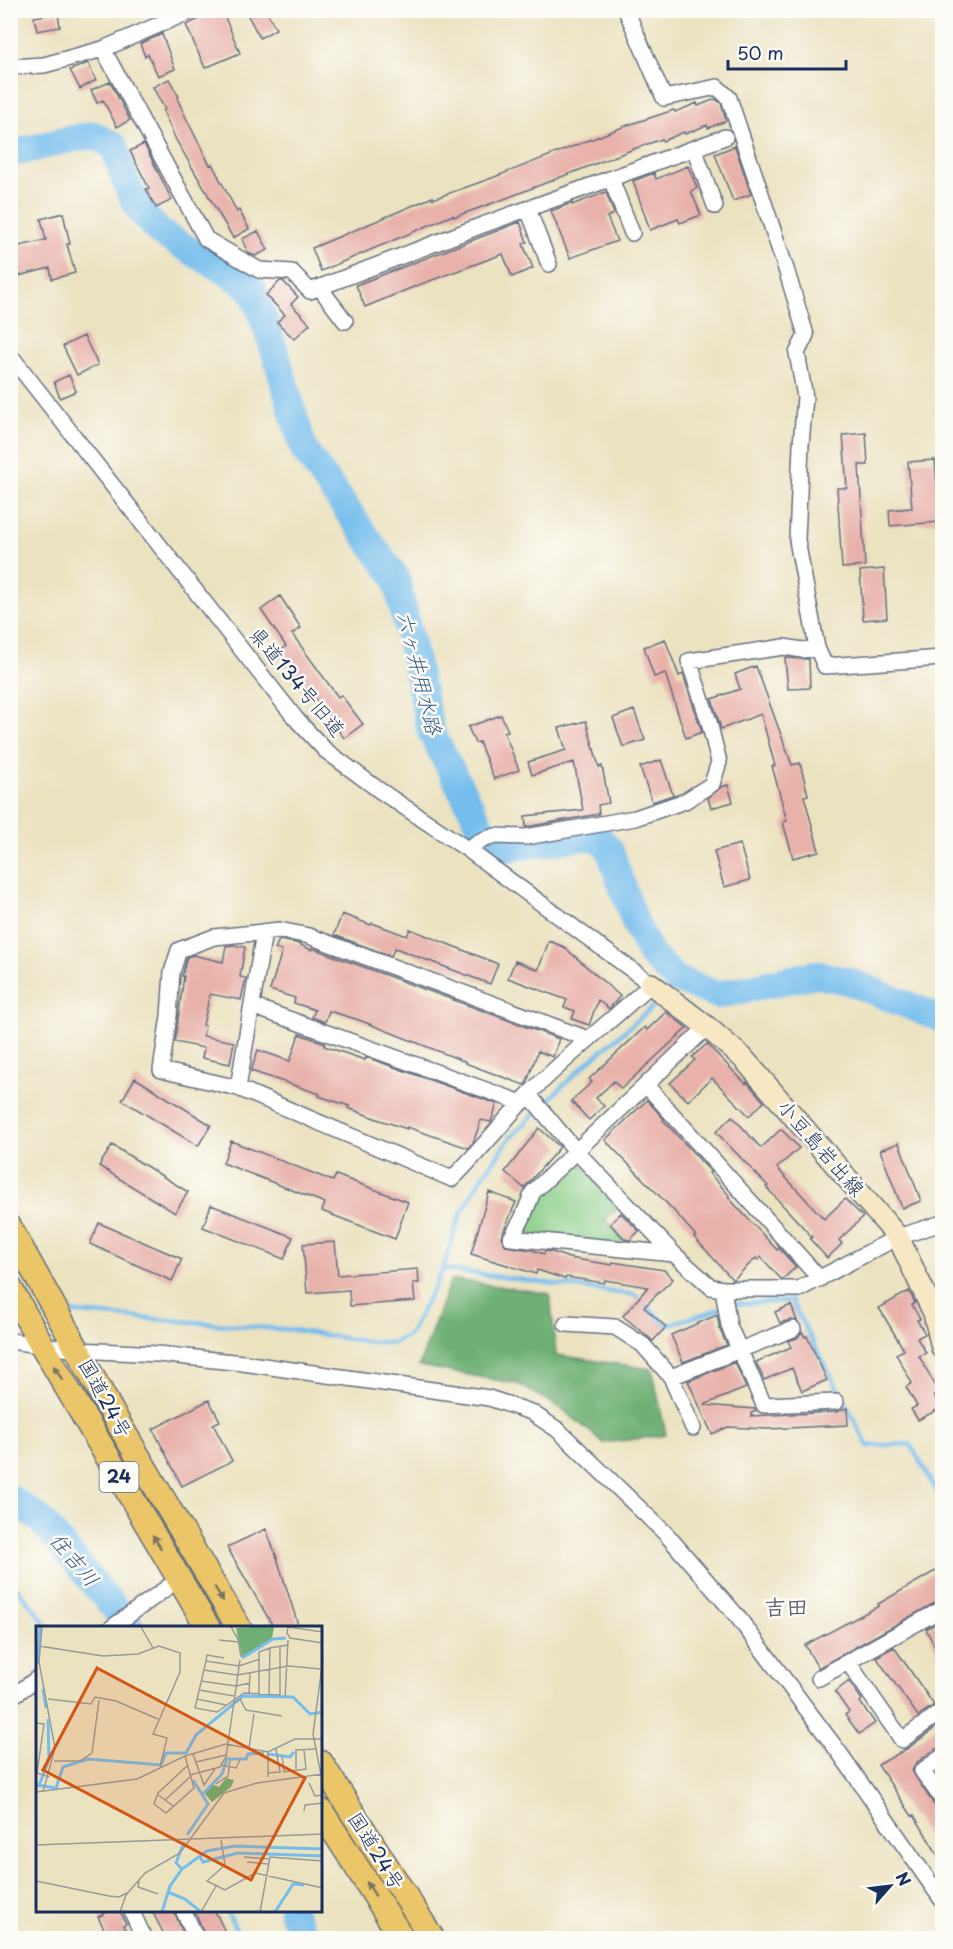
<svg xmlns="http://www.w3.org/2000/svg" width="953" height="1949" font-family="'Playpen Sans','Klee One',sans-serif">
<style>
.green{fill:#88cd88;stroke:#527e73;stroke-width:1.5}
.forest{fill:#6eb074;stroke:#447069;stroke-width:1.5}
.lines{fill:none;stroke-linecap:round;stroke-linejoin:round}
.stream{stroke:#75bded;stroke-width:4.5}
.river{stroke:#75bded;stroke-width:28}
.building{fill:#e8b2aa}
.minor-casing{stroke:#646e80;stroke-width:18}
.secondary-casing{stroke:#646e80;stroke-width:24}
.trunk-casing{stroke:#646e80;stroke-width:27}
.minor{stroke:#fff;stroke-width:15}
.secondary{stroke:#f7e8c3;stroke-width:21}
.trunk{stroke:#ebc669;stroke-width:24}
.oneway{fill:#797363}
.labels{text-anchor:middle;stroke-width:5;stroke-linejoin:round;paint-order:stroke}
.shield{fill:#fdfcf7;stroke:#5f6c8c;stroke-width:1.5}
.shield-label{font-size:18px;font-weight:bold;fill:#1b2f5e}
.street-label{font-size:20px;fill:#1b2f5e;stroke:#fdfcf7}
.water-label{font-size:21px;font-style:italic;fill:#365a89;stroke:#fdfcf7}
.quarter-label{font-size:22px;font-weight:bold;fill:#635d79;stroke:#fdfcf7}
.inset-river{fill:none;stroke:#75bded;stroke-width:3}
.inset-road{fill:none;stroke:#989a99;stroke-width:1.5}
.view{fill:#d45514;fill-opacity:0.15;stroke:#d45514;stroke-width:3}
.inset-edge{fill:none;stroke:#1b2f5e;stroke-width:3}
</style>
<rect width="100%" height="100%" fill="#fdfcf7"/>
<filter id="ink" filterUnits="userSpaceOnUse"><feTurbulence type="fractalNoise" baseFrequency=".0167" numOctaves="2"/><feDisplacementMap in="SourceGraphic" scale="12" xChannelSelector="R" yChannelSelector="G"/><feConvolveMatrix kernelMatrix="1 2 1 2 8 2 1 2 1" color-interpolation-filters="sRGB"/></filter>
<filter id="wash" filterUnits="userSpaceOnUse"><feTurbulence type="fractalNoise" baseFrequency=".008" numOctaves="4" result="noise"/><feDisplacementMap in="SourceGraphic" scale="24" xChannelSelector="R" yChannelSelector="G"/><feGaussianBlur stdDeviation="1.35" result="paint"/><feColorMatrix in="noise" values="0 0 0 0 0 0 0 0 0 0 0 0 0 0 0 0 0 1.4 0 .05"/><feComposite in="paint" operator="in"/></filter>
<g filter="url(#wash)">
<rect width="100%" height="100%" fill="#ebe2c0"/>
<path class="green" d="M572,1162h7l41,44 -15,14 25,27 -107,-12 -2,-7 16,-34z"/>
<path class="forest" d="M451,1279l99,15 6,61 96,14 14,66 -62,8 -43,-35 -43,-24 -99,-18z"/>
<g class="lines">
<path class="stream" d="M670,991l11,-11
M443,1269l192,26 32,30 69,-21 55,-3 77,145 42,-2 32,57
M66,1312l227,18 70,11 30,2 17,-9 33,-65 16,-51 21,-38 30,-42 68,-67 84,-72
M10,1582l7,6 32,40
M227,1912l14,26"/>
<path class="river" d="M10,154l56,-14 28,-5 20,11 12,37 13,26 20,23 69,41 25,17 22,62 29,98 92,128 35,154 59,112 10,5 82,-12 17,1 10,11 26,73 16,33 25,24 42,16 97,-21 33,7 94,38
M10,1498l31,22 90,108
M292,1912l13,26"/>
</g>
<g id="blocks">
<path class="building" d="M219,10h3l18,43 -35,15 -19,-43z
M245,10h21l10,19 -16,9z
M58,13l2,14 -23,4 -3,-14z
M162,34l13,35 -17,7 -10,-22 -3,2 -5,-12z
M88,63l8,17 -16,9 -10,-19z
M169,79l10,18 -2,1 11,24 22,43 2,-1 25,48 2,-2 10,19 -16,9 -57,-98 -13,-29 2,-1 -12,-23z
M110,82l20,38 -13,7 -14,-27 -6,3 -6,-13z
M715,99l6,4 5,18 -18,7 -1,-3 -22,9 -1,-2 -21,9 -1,-2 -23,8 -135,52 -50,18 -1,-2 -132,56 -9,-23 24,-10 97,-41v2l59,-21 136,-53 46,-15 1,2 22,-9 1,3z
M144,144l28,56 -16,8 -10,-19 3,-1 -19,-37z
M735,146l16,48 -18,7 -18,-47z
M688,166l9,22 -6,3 10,24 -21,8 -2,-4 -28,11 -17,-49 21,-8 2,6z
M606,192l8,22 -7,3 10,24 -47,17 -19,-47 21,-8v2z
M63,213l7,31h-3l8,29 -23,6 -2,-11 -36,9 -4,-15v-14l36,-8 -5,-21z
M520,222l7,20 -4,2 10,24 -21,9 -9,-23 -87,32 -51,21 -9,-22z
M258,231l10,19 -13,6 -7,-3 -6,-14z
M280,281h3l15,16 -7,7 19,20 -16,15 -17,-17 8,-7 -19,-20z
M84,336l14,29 -21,10 -14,-29z
M69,375l7,16 -16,7 -6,-16z
M866,433l2,32h-9l6,101 -23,2 -5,-80h10l-4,-53z
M935,460l5,62 -50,4 -1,-16 23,-2 -4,-46z
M884,569l3,49 -24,2 -3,-49z
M280,596l21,32 -9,6 46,63 3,-2 22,29 -19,14 -35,-47 -2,1 -30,-39 9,-7 -25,-36z
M665,639l14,37 4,-2 19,58 -16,6 -21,-65 -11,4 -10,-30z
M785,658l24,1 1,29 -22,1z
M756,666l36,99 8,-2 8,32 -4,1 15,55 -26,7 -10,-36 4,-1 -15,-55h3l-14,-52 -40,15 -9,-30 28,-10 -5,-15z
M634,710l11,30 -22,7 -10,-29z
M501,715l7,16 -4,1 15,38 -25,9 -15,-37 -4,1 -7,-16z
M586,721l13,46 3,-1 7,37 -11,2 1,9 -73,13 -1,-11 58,-6 -9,-48 -42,13 -4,-13 38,-12 -7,-22z
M661,760l12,35 -21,7 -12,-35z
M728,785l5,17 -22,6 -3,-10 13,-11z
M740,844l10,36 -26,7 -10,-36z
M342,914l29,11 1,-2 35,13 3,-7 88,35 -8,20 -95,-36 -4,8 -57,-21z
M279,940l17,3 16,7v-2l247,91 -6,18 -15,-6 -11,31 -3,3 -59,-22 1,-1 -107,-42 -30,-9 -4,11 -13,-5 3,-7 -21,-7 1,-5 -25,-8 12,-39 -7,-2z
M549,941l15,6 56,49 -11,13 -11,-9 -9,25 -17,-6 3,-8 -11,-4 3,-7 -59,-22 7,-17 23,9z
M233,945l12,2 -5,30 6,1 -5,22 -31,-6 -7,31 2,1 -2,10 31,6 -4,22 -28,-6 2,-10 -29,-6 9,-66h-2l5,-19 6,-2 30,7 3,-16z
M666,1012l21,16 -66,61 -7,-8 -18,17 8,8 -15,14 -18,-19 21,-19 -3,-3 56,-52 2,3z
M299,1034l26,9 -1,3 41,14 1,-3 131,47 -6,18 -10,-2 -8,23 -5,5 -61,-21v2l-27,-9 -32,-12 1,-2 -30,-10 1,-2 -69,-23 7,-21 32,11z
M707,1044l39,40 1,-2 17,20 -15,14 -37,-38 -24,23 -18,-18 25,-23 -3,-3z
M135,1078l76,47 -13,21 -76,-46z
M647,1100l17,19 -1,1 48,52 -2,1 20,22 -1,2 49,53 2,-2 17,19 -13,12h-2l-20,-22 -3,3 -2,-2 -22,21h-2l-38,-42 2,-1 -22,-25 -69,-71z
M732,1116l29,32 20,-19 18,19 -22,20 47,51 21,-20 18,18 -24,23 3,4 -15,14 -17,-19 2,-2 -46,-50 2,-1 -52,-54z
M539,1128l21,19 -36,41 -19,-16z
M231,1141l102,40 3,-6 72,27 -13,37 -73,-28 3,-8 -102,-40z
M899,1143l22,58 -19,7 -22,-58z
M112,1145l76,47 -13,21 -76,-47z
M489,1192l27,10 -15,35 5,9 26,4 12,4 1,-3 7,1 17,6 43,7 1,-3 51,8 9,9 -29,28 22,20 -13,14 -30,-25 25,-29 -43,-7 -1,3 -38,-6 -1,2 -28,-9 -1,4 -65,-20z
M211,1205l82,32 -9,22 -81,-32z
M621,1213l18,18 -9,9 -5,-1 -15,-15z
M99,1223l83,36 -10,22 -82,-37z
M335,1242l3,33 80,-6 1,14h-6l2,18 -65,5 -1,-16 -42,3 -4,-49z
M909,1291l6,12 -3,2 8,14 -3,1 8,14 -8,4 9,15 -7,3 20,36 -5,3 7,13 -23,12 -7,-11 6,-3 -11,-19 6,-4 -16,-29 8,-4 -25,-42z
M791,1305l6,16 -7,-1 -10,3 -5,-11z
M717,1315l3,15 7,15 -44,17 -12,-27z
M802,1332l3,5 2,-1 20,44 -25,11 -10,-23 -28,12 -8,-18 35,-15 -3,-6 9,-3z
M735,1362l11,26 -42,17 51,4 1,2 -5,2v3l85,-4 11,-4 1,17 -81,4 -39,-2 -16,7 -24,-53z
M209,1400l11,21 -7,3 19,37 -50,25 -29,-57z
M266,1529l11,29 22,70h-25l-47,-81z
M942,1567v32l-124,69 -13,-23 74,-39 -1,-2z
M942,1620v41l-16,-32z
M894,1647l40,58 -16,11 -42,-59z
M849,1681l13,19 -2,2 15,21 -16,11 -14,-19 4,-3 -14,-20z
M942,1723v24l-6,2 -20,14 -4,8 22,34 8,4v53l-28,-47 -2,1 -34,-51 30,-17z
M109,1911h11l6,13 -3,1 6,13h-20l-11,-21z
M152,1911h22l11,27h-19z
M195,1911h20l13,27h-22z"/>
</g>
</g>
<g filter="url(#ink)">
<use href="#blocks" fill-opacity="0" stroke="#646e80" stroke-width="1.5"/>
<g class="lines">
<defs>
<path id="minor" d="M626,10l38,88 53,-11 12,11 57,171 20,66 -9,18 8,44 -4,48 -4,95 20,108 8,18 117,-8
M103,49l103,190 53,31 33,2 18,19 170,-65 245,-89
M10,67l34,-2 59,-16 90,-39
M694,148l21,58
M611,179l21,54
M528,209l21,55
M320,288l25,33
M10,355l286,364 29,31 54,40 88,59 184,135c-40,37 -83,71 -122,110 -26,28 -50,58 -77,85l-214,-91 -77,-18 8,-54 3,-44 7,-22 35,-13 31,-3 34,-4 30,6 279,103
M467,849l13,-8 15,-5 31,1 109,-19 50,-17 27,-17 7,-22 -10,-40 -20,-61 95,-14 18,3 15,-2
M252,1006l270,97
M646,1085l174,194
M238,1088l26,-156
M529,1095l47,56 98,103 37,33 12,2h76l99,-52 44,-14
M674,1254l-163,-16 11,-19 11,-27 174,-165
M723,1289l6,37 35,79 72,-3
M566,1324l49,3 28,18 28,32 122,-48
M10,1341l68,9 80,4 85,9 246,35 42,14 27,18 108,104 71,82 104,139 101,145
M671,1377l22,51
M111,1628l68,-49
M848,1662l54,78 40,-29
M819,1678l123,-69
M10,1698l28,-20
M942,1757l-20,14 20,28
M132,1912l12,26
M184,1912l12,26"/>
<path id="secondary" d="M651,984l56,43 36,31 155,179 36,76 8,35"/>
<path id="trunk" d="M10,1228l103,186 126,214
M10,1288l32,57 166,283
M321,1763l111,175
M321,1811l81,127"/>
</defs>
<use href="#minor" class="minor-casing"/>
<use href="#secondary" class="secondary-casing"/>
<use href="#trunk" class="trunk-casing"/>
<use href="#minor" class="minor"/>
<use href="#secondary" class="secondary"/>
<use href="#trunk" class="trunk"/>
</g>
<defs><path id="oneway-solid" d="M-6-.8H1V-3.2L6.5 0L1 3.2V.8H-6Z" transform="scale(1.5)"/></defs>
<g class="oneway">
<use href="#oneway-solid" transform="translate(58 1373) rotate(-121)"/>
<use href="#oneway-solid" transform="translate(157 1542) rotate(-121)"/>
<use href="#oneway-solid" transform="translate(219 1594) rotate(59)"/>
<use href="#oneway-solid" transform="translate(371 1889) rotate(-122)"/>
</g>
</g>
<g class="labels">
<rect class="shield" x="99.5" y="1462" width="39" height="30" rx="4.5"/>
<g class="shield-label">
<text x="119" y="1483">24</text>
</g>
<g class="street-label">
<text transform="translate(297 682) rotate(50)" y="7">県道134号旧道</text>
<text transform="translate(821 1148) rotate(49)" y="7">小豆島岩出線</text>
<text transform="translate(105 1398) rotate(61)" y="7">国道24号</text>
<text transform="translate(376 1851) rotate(58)" y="7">国道24号</text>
</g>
<g class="water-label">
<text transform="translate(419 673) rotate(76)" y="7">六ヶ井用水路</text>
<text transform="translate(74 1560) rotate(50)" y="7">住吉川</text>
</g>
<g class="quarter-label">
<text x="786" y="1615">吉田</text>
</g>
</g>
<g transform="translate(36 1626)">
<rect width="286" height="286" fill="#ebe2c0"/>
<path d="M218,1h20l-2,11 -30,19 -6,-29zM190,152l8,2 -3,7 -19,15 -7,-8 7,-10 7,3z" fill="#6eb074"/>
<path class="inset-river" d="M206,32l31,-19 13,-1M2,38l2,-37M7,63l3,19M232,128l22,3 4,-5M0,159l20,3 7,-21 25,-8 73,6 5,-12h20l10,-18 47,-39 50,1 17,17 13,-2M3,160l10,-28 -1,-39M167,168l19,-20 5,-15h19l2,-5 16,-1M151,209l21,-31 -15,-24M163,229l4,7 35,-9 85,3M146,243l-6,-6 8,-21M132,266l17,7 15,12M126,286l8,-26 12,-17 25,-18 28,-5 88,3M239,286l18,-28 11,1"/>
<path class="inset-road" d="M6,1l-3,35 16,86 -12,44M105,1l12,21M195,1l7,12 3,18M287,6l-35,-5 -1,6 3,5 33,5M183,14l20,2M3,20l64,10 35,-2 21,-8 21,7v19l-27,62 14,4 -7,29M224,33l-21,7 -33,-5 -11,47 22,4 27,-19 36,2v-48M287,33l-10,75 10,51M170,35l1,-6 17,3M168,44l33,5 52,-9 32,3M165,55l35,5 14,-3M163,64l35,6M213,68l1,-21M223,69v-43l11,-4M233,69l1,-47 18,-3M249,72l3,-58M12,73l43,5 4,-7 21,4 42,18M161,73l29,6M198,77l6,-4 6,11 36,6M0,97l8,1 -7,49 12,4M213,122l5,-34M232,126v25M157,128l11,31 11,-16M149,130l41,-12 42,8 27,-13h28M246,130l2,16 22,-3 -2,-19M18,135h26l12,-8 7,-53M160,136l30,-7M185,139l15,3 4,-8M260,143v-19l21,-1M232,147l12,-1 -4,-23M154,149l30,-8 6,-10 14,-97M273,157l6,13 8,-1M180,158l12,-8 2,-16M0,166l101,-13 48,-23 9,32 -28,25 -12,-9 4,-11 29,-27M121,168l16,12M129,174l25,-23M268,185l1,-6 18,-2M185,214l4,25 -18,16 18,9 30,-17 68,15M0,219l287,-11M208,231l25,2M211,236l21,2M0,255l73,15 10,1 8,-4M103,255l-1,6 20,7M84,286l6,-17 19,-22 35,-20 44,-60 33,-10 66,-9M165,286l15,-26M224,286l10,-55 53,4"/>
<path class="view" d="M61,42l208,110 -54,102 -208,-110z"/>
<rect width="286" height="286" class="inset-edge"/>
</g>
<rect width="953" height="1949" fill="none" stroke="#fdfcf7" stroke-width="36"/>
<g transform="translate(890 1886) rotate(62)" stroke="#fdfcf7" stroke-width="4.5" paint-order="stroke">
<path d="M0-4.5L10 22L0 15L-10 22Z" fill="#1b2f5e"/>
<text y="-9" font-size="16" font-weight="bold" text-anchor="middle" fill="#1b2f5e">N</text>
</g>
<path d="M728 60v9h118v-9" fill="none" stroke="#1b2f5e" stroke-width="3"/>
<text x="737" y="60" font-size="18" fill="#1b2f5e" stroke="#fdfcf7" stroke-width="4.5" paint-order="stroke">50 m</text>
</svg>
